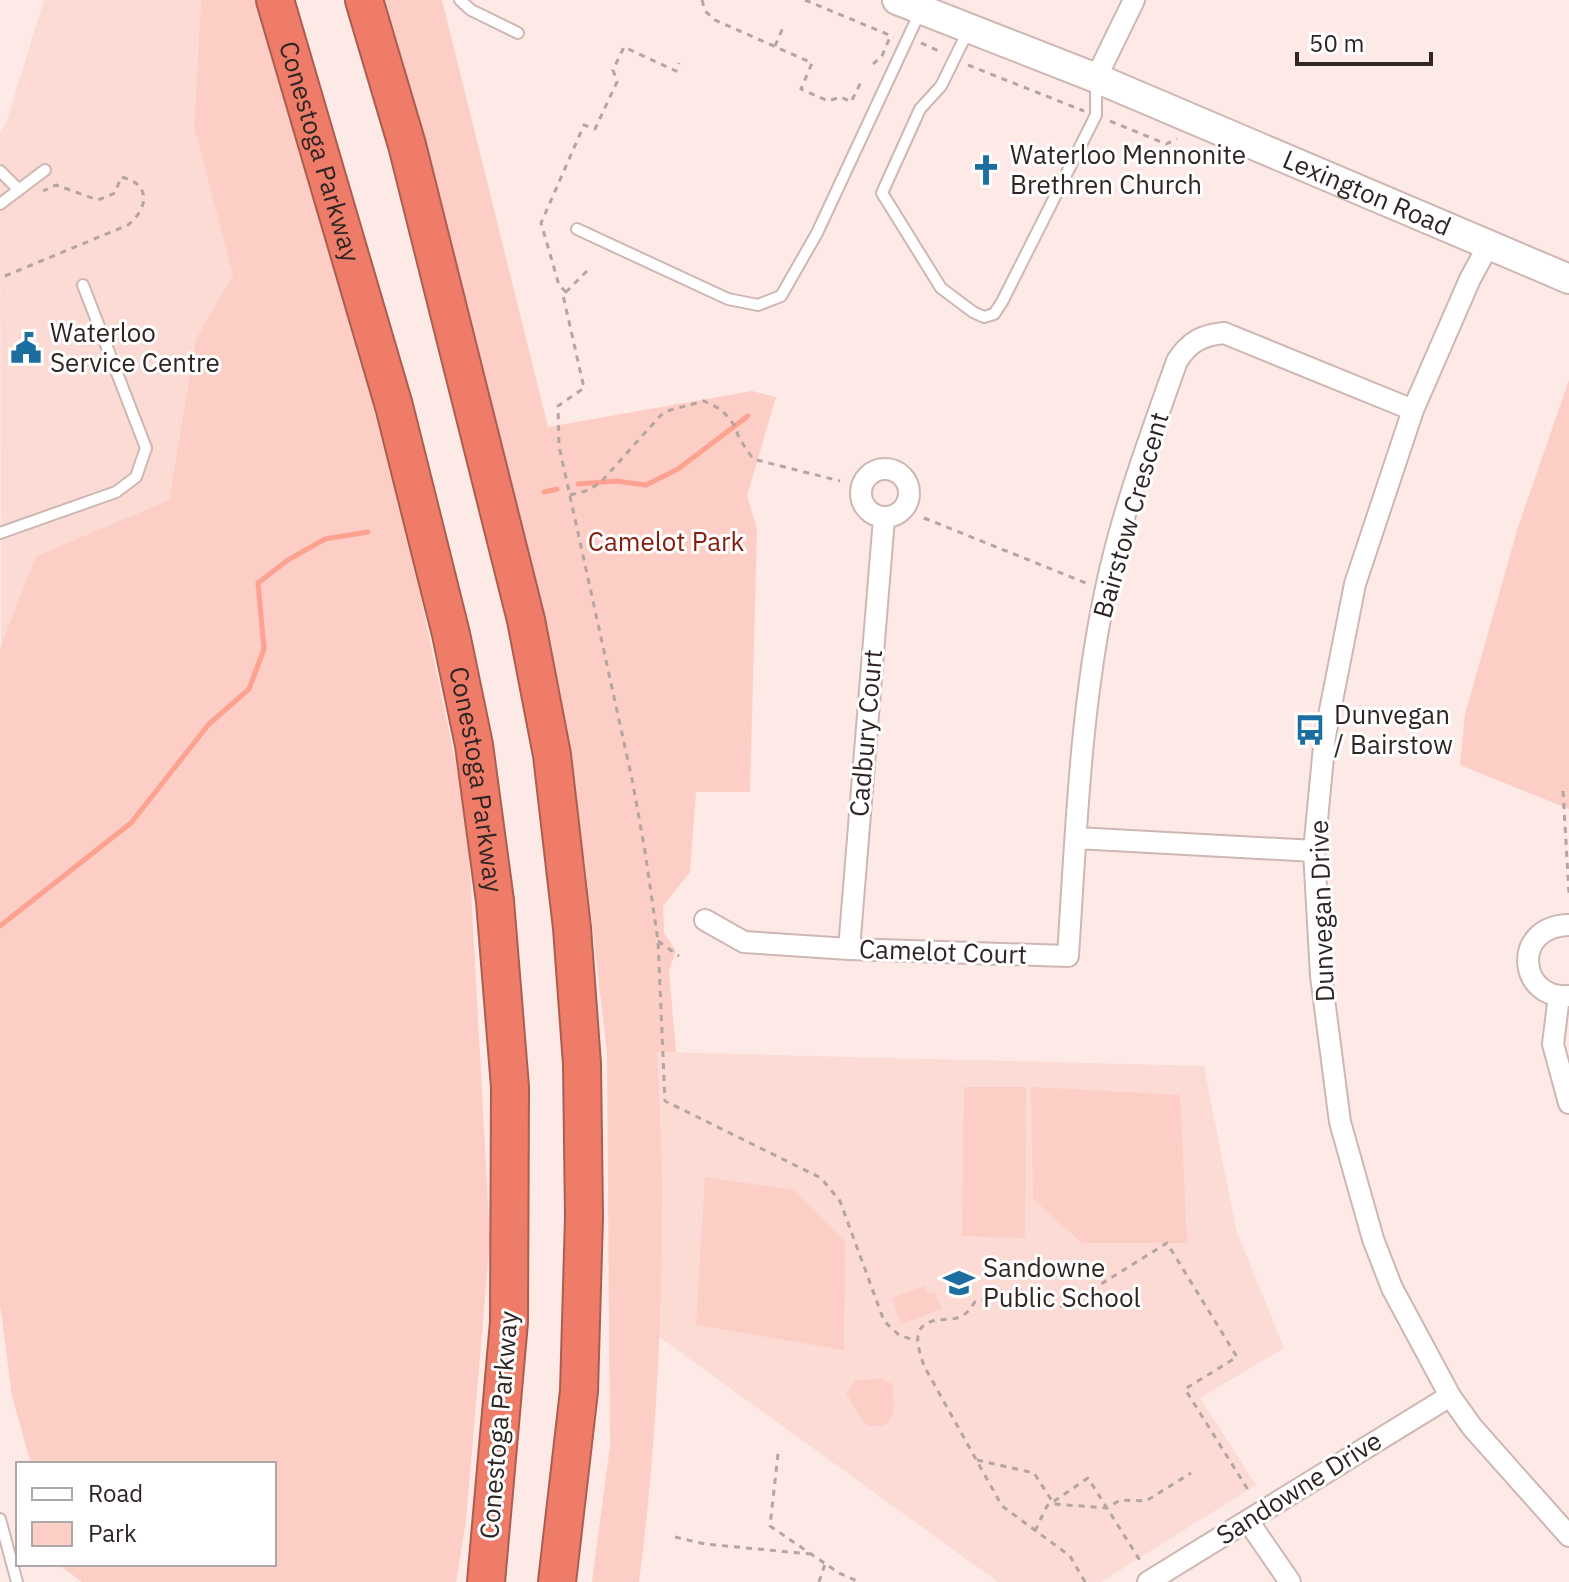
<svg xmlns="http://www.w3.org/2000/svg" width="1569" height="1582" font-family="'IBM Plex Sans',sans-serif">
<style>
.built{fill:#fbdbd4}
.green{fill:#fccec5}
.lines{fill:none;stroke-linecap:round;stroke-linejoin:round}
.stream{stroke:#fda291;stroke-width:5}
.lane-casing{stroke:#ceb7b2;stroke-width:14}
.street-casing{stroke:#ceb7b2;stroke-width:24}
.secondary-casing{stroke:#ceb7b2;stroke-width:32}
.highway-casing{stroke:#ab5e50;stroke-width:40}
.path{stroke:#b4a5a1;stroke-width:3;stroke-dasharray:6 6;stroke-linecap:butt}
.lane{stroke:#fff;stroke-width:10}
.street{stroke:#fff;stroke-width:20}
.secondary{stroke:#fff;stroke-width:28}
.highway{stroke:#ee7c68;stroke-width:36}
.labels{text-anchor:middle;stroke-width:6;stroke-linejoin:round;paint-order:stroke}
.street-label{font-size:26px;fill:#2f2624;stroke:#fff}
.poi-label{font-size:26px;fill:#2f2624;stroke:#fff;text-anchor:start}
.park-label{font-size:26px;fill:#851c0d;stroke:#fff}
</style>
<rect width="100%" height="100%" fill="#fdeae6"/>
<path class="built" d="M44,0h157l-7,127 39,148 -37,64 -27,161 -133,56 -35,93 -1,-516 6,-10z
M657,1052l547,14 32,164 48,118 -84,50 56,87 -155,97h-103l-340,-246 4,-132z"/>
<path class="green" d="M201,0h59l144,517 63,300 23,422 -24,282 -10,61h-374l-24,-18h216v-100h-243l-19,-68 -12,-92v-655l36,-93 133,-56 27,-161 37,-64 -39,-148z
M378,0h64l106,427 204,-36 24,6 -29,99 10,33 -7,263h-54l-6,80 -27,34 1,27 12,18 -7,20 7,81h-19c2,51 6,102 5,153 0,122 -7,256 -23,377h-47l18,-136 -3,-393 -22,-189 -61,-327z
M1569,380v429l-109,-44 5,-51 53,-187z
M964,1087h62l-1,151 -63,-2z
M1031,1087l149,8 7,148h-105l-49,-44z
M705,1177l88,13 52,52 -1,108 -148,-25z
M925,1286l3,8 7,-2 7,17 -41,15 -9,-26z
M882,1379l10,5c2,14 6,43 -16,42 -6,0 -7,0 -12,-4 -7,-8 -12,-20 -18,-29l10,-13z"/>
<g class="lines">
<path class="stream" d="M578,484l38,-3 30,4 32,-16 70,-53
M544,492l13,-3
M0,926l131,-103 78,-99 40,-35 15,-40 -6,-66 30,-23 37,-21 43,-7"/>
<defs>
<path id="lane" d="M460,0l11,10 47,23
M969,29l-28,57 -21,23 -38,84 59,95 32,24 11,5 10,-3 8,-12 94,-187v-35
M0,171l19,19
M0,204l45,-34
M577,229l151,70 30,6 23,-9 36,-63 103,-221
M0,533l116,-41 20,-15 10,-29 -63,-163
M0,1519l17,63"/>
<path id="street" d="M1096,78l38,-78
M1488,246l-18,33 -57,131 -58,174 -30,152 -11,115 7,125 19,146 33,117 19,49 58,108 22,31 97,109
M861 493a24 24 0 1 1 48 0a24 24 0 1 1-48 0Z
M1076,838l238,13
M705,920l39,22 105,7 219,7c8,-121 12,-244 37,-363 16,-79 45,-156 72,-232 12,-19 25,-26 47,-28l189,77
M1569,925c-58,1 -51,75 0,71
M849,949l35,-431
M1559,996l-6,48 16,59
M1248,1521l42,61
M1148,1582l302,-186"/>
<g id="secondary">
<path id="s1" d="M897,0l199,78 473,201"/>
</g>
<g id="highway">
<path id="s2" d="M275,0l119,406 57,228 23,111 21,156 15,186 -1,235 -23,260"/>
<path d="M364,0l43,145 119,475 26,135 20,173 10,136 2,153 -5,174 -22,191"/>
</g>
</defs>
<use href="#lane" class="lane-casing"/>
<use href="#street" class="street-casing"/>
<use href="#secondary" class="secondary-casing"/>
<use href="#highway" class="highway-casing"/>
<path class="path" d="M702,0l3,11 10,9 97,43 -11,26 27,12 13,-4 10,5 10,-20
M805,0l89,37
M921,43l22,10
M775,46l9,-21
M873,64l9,-8 8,-19
M968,65l116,46
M1110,121l56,23 11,-5
M587,271l-24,24 21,93 -26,18 1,40 73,333 13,72 13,90 7,160 156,77 19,23 44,120 15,14 17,6
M5,276l123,-51c21,-17 23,-42 -7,-48l-6,16 -17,7 -42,-15 -13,6
M566,292l-7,-7 -18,-62 43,-98 11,4 22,-47 -4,-12 11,-23 52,24 3,-8
M570,495l19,-5 12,-8 59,-66 7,-5 37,-10 18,9 13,16 4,12 14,21 87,22
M924,518l162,65
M1563,791l6,103
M658,941l21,15
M778,1454l-8,72 69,47 20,9
M977,1460l57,13 20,31 53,4 13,-8 26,1 45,-28
M1035,1531l12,-25 41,-28 53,84
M675,1537l30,7 105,10
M819,1582l6,-18
M1085,1582l-15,-26 -68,-50 -78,-140c-6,-19 -15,-41 13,-46 8,-1 18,0 25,-4 6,-3 9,-9 13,-14l45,-12 12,10 32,7 103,-64 70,114 -52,32 65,104"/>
<use href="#lane" class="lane"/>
<use href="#street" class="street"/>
<use href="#secondary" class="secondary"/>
<use href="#highway" class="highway"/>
</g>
<defs>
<symbol id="church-bare" viewBox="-9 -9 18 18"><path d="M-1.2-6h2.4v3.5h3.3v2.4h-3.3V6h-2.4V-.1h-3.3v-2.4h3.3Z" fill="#1d6ea0" stroke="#fff" stroke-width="2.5" paint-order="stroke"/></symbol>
<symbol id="civic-bare" viewBox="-9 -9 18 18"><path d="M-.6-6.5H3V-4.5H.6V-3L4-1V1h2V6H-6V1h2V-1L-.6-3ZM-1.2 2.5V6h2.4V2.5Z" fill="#1d6ea0" stroke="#fff" stroke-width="2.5" paint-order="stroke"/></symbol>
<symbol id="bus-bare" viewBox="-9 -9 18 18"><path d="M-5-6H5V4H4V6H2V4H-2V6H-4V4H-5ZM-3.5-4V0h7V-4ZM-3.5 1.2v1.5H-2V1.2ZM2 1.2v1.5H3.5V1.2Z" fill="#1d6ea0" stroke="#fff" stroke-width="2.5" paint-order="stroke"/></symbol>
<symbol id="school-bare" viewBox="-9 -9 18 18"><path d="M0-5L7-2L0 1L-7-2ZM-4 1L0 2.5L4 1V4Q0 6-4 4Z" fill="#1d6ea0" stroke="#fff" stroke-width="2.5" paint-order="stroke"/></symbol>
</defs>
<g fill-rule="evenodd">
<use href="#church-bare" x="964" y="148" width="44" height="44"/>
<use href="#civic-bare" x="4" y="326" width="44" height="44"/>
<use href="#bus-bare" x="1288" y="708" width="44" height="44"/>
<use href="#school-bare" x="937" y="1261" width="44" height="44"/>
</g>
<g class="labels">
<g class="street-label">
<text dy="9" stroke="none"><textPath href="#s2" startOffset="158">Conestoga Parkway</textPath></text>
<text dy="9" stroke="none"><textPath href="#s1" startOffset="508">Lexington Road</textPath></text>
<text transform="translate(1131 515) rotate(-74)" y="9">Bairstow Crescent</text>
<text transform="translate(866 733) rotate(-85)" y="9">Cadbury Court</text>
<text dy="9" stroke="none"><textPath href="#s2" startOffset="806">Conestoga Parkway</textPath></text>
<text transform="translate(1322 911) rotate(-92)" y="9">Dunvegan Drive</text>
<text transform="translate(943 952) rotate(2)" y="9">Camelot Court</text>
<text transform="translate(499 1425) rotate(-85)" y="9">Conestoga Parkway</text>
<text transform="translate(1299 1488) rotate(-32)" y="9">Sandowne Drive</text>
</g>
<g class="poi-label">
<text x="1010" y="164">Waterloo Mennonite<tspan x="1010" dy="30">Brethren Church</tspan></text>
<text x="50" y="342">Waterloo<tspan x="50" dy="30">Service Centre</tspan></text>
<text x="1334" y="724">Dunvegan<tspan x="1334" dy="30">/ Bairstow</tspan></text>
<text x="983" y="1277">Sandowne<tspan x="983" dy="30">Public School</tspan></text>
</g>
<g class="park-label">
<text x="666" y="551">Camelot Park</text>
</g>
</g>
<rect x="16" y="1462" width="260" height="104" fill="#ffffff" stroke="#aca8a7" stroke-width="2"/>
<rect x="32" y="1488" width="40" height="12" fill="#ffffff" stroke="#aca8a7" stroke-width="2"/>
<text x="88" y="1502" font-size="24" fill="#2f2624">Road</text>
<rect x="32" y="1522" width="40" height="24" fill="#fccec5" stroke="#aca8a7" stroke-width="2"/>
<text x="88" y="1542" font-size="24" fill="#2f2624">Park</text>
<path d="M1297 52v12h134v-12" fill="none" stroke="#2f2624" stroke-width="4"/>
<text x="1309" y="52" font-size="24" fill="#2f2624" stroke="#ffffff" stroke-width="6" paint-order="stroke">50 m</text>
</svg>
